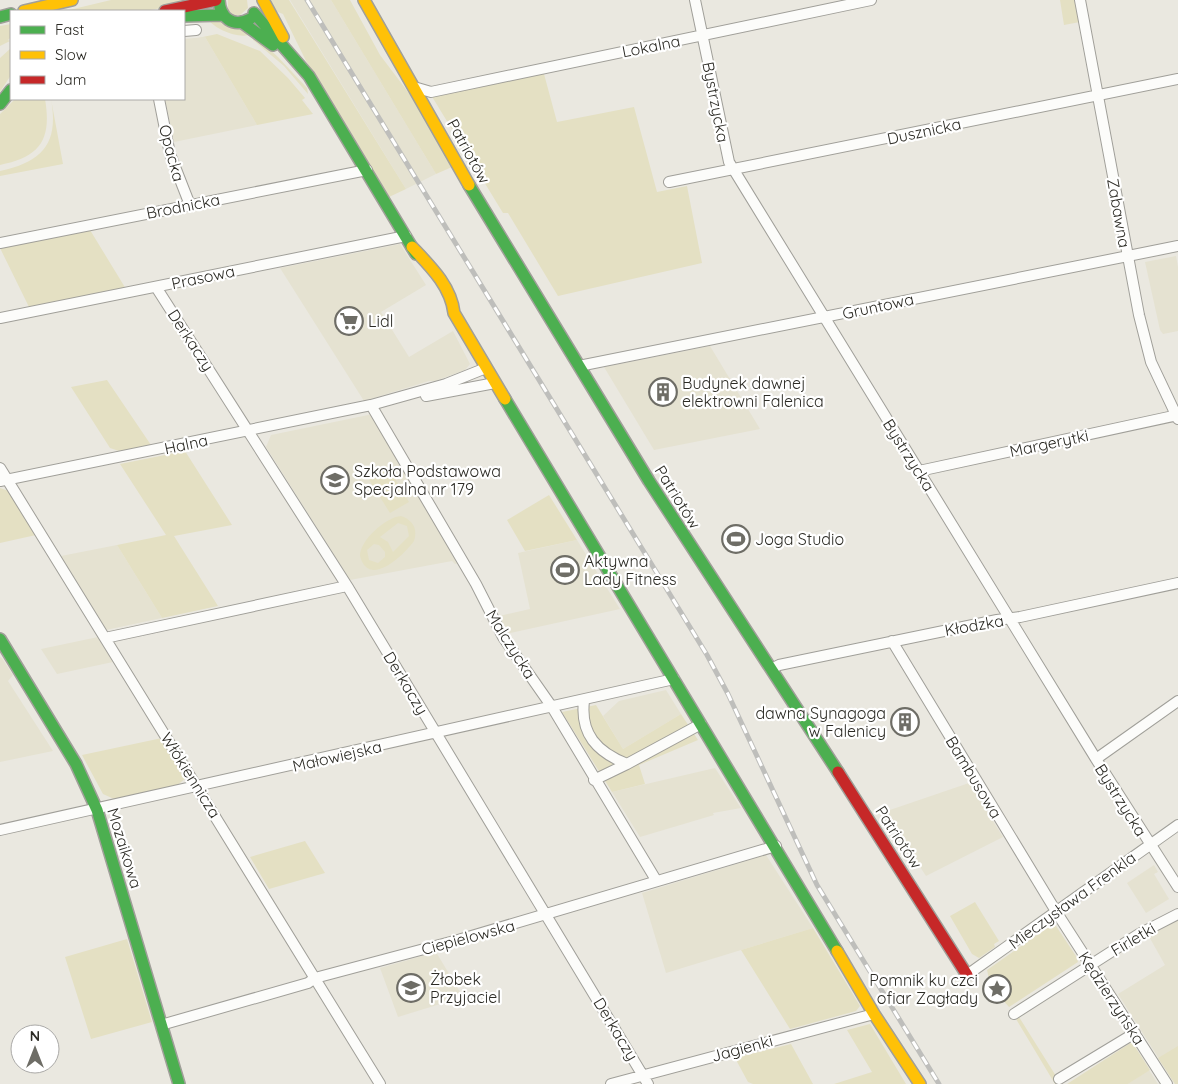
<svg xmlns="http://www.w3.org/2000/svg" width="1178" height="1084" font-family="Quicksand,sans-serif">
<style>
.built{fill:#e5e2d1}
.green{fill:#e4e0c3;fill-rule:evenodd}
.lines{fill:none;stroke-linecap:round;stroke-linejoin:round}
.street-casing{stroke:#a09f99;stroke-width:12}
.fast-casing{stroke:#a09f99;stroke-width:14}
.slow-casing{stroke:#a09f99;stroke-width:14}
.jam-casing{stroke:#a09f99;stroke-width:14}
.street{stroke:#fcfcfa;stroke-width:10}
.fast{stroke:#4caf50;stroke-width:11}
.slow{stroke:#ffc107;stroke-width:11}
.jam{stroke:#c62828;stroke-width:11}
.rail-casing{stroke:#bebebb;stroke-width:5}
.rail{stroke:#fff;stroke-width:3;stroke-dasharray:9;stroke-linecap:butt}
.labels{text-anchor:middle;stroke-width:4.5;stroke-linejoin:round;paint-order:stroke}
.street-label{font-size:16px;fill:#2c2b25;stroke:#fff}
.poi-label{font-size:16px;fill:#2c2b25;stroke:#fff;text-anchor:start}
</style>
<rect width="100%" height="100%" fill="#eae8e0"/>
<path class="built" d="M290,0h41l105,174 -30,15z
M205,37l52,88 -83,17 -9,-43h19v-60z
M400,244l26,41 -45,27 28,45 44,-26 17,33 -5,6 -30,11h-6l-65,20 -84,-133z
M1176,256l2,11v64l-15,3 -3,-4 -15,-68z
M710,346l50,83 -106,21 -50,-83z
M373,414l89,149 -7,1 -3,-3 -102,19 -84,-133 5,-12z
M577,540l43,69 -114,25 -11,-17 35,-8 -12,-56z
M117,545l45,73 -56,12 -45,-74z
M98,637l15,25 -56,12 -16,-25z
M0,657l2,1 11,17 -5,6 45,70 -53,11z
M666,690l15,24 -58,35 -20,-33 16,-15z
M715,768l26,40 -28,5 1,2 -74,22 -28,-45z
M969,783l34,54 -77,39 -42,-64z
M766,855l47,73 -147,45 -24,-80z
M1154,865l4,7 -4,2 15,25 -23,14 -19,-30z
M1178,917v167h-3l-57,-90 47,-29 -18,-32z
M436,952l27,45 -65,20 -18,-49z
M1149,1070l9,14h-30z"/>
<path class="green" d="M111,0h86v2l-53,9h-79z
M228,0h19l1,8 -8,7h-7l-5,-5z
M267,0h22l117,189 -17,8 -83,-136 -23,-47 -8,-3z
M331,0h19l30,55 31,41 41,71 -16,7z
M1060,0h15l5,22 -16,3z
M217,19l35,14c-9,8 -38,-4 -43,-13z
M11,24v13l-3,3 2,1 -10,5v-20z
M217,34l43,17 28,27 17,20 -3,2 11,14 -56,11 -52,-88 -7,1z
M253,34l25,23 29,31 1,6 -24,-28 -31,-26z
M11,48v27l-11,17v-34z
M544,74l13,48 77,-15 23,85 30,-6 15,77 -144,33 -50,-83h-5l-72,-118z
M15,99h30c7,41 -5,58 -45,66v-51z
M51,99l12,65 -63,12v-5c43,-9 59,-28 51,-72z
M90,230l36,59 -97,18 -29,-59z
M107,380l44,65 -32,6 -9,-3 -39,-61z
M185,451l47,74 -58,11 44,70 -56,12 -45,-73 49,-10 -46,-71z
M387,466l22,36 -19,11 -22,-35z
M0,488l9,3 27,44 -36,8z
M549,495l28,45 -52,11 -18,-31z
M401,516c12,4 17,13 13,25 -10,14 -45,48 -54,15 0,-16 26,-39 41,-40zM398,523l9,3 2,10 -16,16 -5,-10 -8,-5zM374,544l5,1 6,7v5l-7,6 -9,-3 -2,-10z
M596,705l27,44 58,-35 17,26 -59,25 6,19 -33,8 -50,-80z
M162,738l24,40 -11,9 -61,12 -11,-5 -21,-39z
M305,841l20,32 -56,16 -19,-32z
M975,902l24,39 -5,3 1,3 -16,11 -7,-4 -22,-38z
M1054,923l22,33 2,6 -69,45 -18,-20 -4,-17z
M813,928l47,78 -4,5 -66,18 -49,-79z
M127,939l25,83 -61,17 -26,-82z
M1019,1017l42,67h-6l-39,-65z
M870,1024l36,60h-72l38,-12 -25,-42z
M1132,1042l18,28 -22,14h-61z
M791,1044l22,40h-60l-5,-2 -13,-24z
M1178,1046v38h-3l-17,-26z"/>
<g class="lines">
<defs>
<path id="street" d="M695,0l34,162 367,597 82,128
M1080,0l59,315 12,47 27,57
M184,31l12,-1
M414,87l17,5 440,-92
M159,99l11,55 20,51
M669,182l509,-103
M0,243l367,-73
M156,287l193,302 299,495
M0,318l406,-82
M579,366l599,-120
M426,396l69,-13
M371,405l105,179 27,53 49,70 104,173
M0,468l380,616
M919,471l259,-56
M0,481l371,-76 75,-21 40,-16
M105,638l242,-52
M892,641l165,272 110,171
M771,669l8,-4 218,-45 23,-3 158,-34
M584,701c-4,33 13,51 43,63l74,-40
M1096,759l82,-58
M594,780l33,-16
M0,830l674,-151
M967,975l211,-150
M1014,1014l125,-80 39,-20
M161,1025l147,-42 7,-5 143,-38 318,-94
M1059,1079l76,-46
M611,1084l263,-70"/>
<path id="fast" d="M219,0c1,18 14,28 31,19
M254,13l55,63 107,178
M184,16l38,-1
M0,17l11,-3
M243,23l30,22
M0,104l11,-14
M469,185l180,296 189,291
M505,399l332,552
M0,639l76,125 21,46 82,274"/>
<path id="slow" d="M263,0l20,37
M364,0l105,185
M24,11l48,-11
M412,247c18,19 39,39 42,66l51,86
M837,951l37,63 46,70"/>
<path id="jam" d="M165,11l51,-11
M838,772l129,203"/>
</defs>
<use href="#street" class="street-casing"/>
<use href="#fast" class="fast-casing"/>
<use href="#slow" class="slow-casing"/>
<use href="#jam" class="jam-casing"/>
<use href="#street" class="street"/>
<use href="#fast" class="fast"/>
<use href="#slow" class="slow"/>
<use href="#jam" class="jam"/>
<defs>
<path id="rail" d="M307,0l400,655 21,39 89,191 122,199"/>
</defs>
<use href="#rail" class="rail-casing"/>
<use href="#rail" class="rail"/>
</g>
<defs>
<symbol id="supermarket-ring" viewBox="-11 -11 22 22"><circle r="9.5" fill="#fff" stroke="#6e6d66" stroke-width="1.5"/><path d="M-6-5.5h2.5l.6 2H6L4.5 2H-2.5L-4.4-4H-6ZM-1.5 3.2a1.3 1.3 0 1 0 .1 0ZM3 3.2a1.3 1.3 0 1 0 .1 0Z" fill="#6e6d66"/></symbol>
<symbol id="building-ring" viewBox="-11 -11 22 22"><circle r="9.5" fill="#fff" stroke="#6e6d66" stroke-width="1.5"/><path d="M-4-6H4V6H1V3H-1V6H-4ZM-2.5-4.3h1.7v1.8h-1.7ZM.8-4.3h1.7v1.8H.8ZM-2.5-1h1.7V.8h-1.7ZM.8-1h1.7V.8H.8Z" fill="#6e6d66"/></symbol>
<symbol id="school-ring" viewBox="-11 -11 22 22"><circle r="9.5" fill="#fff" stroke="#6e6d66" stroke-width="1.5"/><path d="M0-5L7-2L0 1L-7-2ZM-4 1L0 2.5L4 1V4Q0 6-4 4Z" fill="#6e6d66"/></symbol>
<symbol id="stadium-ring" viewBox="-11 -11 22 22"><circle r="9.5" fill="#fff" stroke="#6e6d66" stroke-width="1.5"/><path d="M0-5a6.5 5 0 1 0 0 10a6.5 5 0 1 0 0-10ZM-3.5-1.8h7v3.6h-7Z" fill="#6e6d66"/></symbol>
<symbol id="sight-ring" viewBox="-11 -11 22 22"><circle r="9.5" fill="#fff" stroke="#6e6d66" stroke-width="1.5"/><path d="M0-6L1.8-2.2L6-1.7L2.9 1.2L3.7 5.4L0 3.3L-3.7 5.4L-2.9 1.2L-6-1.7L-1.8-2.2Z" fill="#6e6d66"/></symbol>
</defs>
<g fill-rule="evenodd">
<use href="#supermarket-ring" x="333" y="305" width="32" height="32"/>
<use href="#building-ring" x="647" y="376" width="32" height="32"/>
<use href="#school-ring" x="319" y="464" width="32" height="32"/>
<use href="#stadium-ring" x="720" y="523" width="32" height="32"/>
<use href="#stadium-ring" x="549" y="554" width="32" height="32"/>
<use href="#building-ring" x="889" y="706" width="32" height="32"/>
<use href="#school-ring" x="395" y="972" width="32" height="32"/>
<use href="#sight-ring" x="981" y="973" width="32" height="32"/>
</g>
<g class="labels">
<g class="street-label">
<text transform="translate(651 46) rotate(-11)" y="6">Lokalna</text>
<text transform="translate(716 102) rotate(79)" y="6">Bystrzycka</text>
<text transform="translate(924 131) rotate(-12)" y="6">Dusznicka</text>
<text transform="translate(469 151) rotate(61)" y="6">Patriotów</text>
<text transform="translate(172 153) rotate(75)" y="6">Opacka</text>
<text transform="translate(183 206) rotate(-11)" y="6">Brodnicka</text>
<text transform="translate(1119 213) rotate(80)" y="6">Zabawna</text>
<text transform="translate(203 277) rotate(-12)" y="6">Prasowa</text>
<text transform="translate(878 306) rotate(-12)" y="6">Gruntowa</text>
<text transform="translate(191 340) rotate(57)" y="6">Derkaczy</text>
<text transform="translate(1049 443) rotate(-12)" y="6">Margerytki</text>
<text transform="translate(186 444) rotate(-12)" y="6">Halna</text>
<text transform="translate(909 455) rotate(58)" y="6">Bystrzycka</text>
<text transform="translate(678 497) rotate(58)" y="6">Patriotów</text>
<text transform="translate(974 625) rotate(-10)" y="6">Kłodzka</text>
<text transform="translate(511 644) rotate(58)" y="6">Malczycka</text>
<text transform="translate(406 683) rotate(59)" y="6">Derkaczy</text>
<text transform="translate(337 756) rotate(-13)" y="6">Małowiejska</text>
<text transform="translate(191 775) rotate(58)" y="6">Włókiennicza</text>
<text transform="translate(974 777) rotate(59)" y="6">Bambusowa</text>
<text transform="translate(1121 800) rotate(58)" y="6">Bystrzycka</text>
<text transform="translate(899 837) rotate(57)" y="6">Patriotów</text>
<text transform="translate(125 848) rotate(73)" y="6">Mozaikowa</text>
<text transform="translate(1072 900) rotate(-36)" y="6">Mieczysława Frenkla</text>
<text transform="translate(468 937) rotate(-15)" y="6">Ciepielowska</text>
<text transform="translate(1133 939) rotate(-31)" y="6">Firletki</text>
<text transform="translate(1112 998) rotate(57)" y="6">Kędzierzyńska</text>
<text transform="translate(616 1029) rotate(59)" y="6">Derkaczy</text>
<text transform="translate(742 1048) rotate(-15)" y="6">Jagienki</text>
</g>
<g class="poi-label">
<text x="368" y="327">Lidl</text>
<text x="682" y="389">Budynek dawnej<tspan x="682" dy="18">elektrowni Falenica</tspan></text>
<text x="354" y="477">Szkoła Podstawowa<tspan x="354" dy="18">Specjalna nr 179</tspan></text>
<text x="755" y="545">Joga Studio</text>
<text x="584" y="567">Aktywna<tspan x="584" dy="18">Lady Fitness</tspan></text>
<text x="886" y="719" text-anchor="end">dawna Synagoga<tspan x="886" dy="18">w Falenicy</tspan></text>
<text x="430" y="985">Żłobek<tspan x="430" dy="18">Przyjaciel</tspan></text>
<text x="978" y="986" text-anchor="end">Pomnik ku czci<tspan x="978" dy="18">ofiar Zagłady</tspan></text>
</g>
</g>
<rect x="10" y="10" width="175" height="90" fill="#ffffff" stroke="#abaaa8"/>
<rect x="20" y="26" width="25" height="8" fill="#4caf50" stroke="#abaaa8"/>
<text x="55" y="35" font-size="15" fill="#2c2b25">Fast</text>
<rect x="20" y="51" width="25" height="8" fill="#ffc107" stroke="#abaaa8"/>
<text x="55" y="60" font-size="15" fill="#2c2b25">Slow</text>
<rect x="20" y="76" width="25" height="8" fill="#c62828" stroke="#abaaa8"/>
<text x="55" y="85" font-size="15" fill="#2c2b25">Jam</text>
<g transform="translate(35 1049)"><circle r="24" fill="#ffffff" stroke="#abaaa8"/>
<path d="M0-4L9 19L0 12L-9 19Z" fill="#6e6d66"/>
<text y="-8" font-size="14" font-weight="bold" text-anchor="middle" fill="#2c2b25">N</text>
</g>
</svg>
